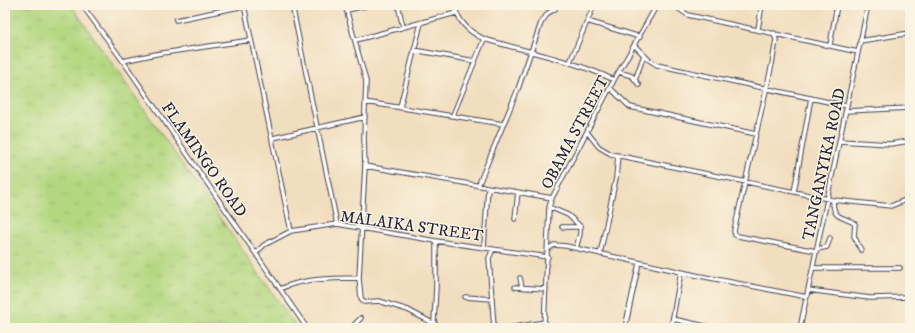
<svg xmlns="http://www.w3.org/2000/svg" width="915" height="333" font-family="'IM FELL DW Pica',serif">
<style>
.grass{fill:url(#grass-tufts);stroke:#6a7c5e}
.lines{fill:none;stroke-linecap:round;stroke-linejoin:round}
.street-casing{stroke:#413e4f;stroke-width:5.5}
.street{stroke:#fff;stroke-width:3.5}
.labels{text-anchor:middle;stroke-width:3;stroke-linejoin:round;paint-order:stroke}
.street-label{font-size:16px;fill:#22223b;stroke:#fcf5e5}
</style>
<defs>
<pattern id="grass-tufts" width="24" height="20" patternUnits="userSpaceOnUse"><rect width="24" height="20" fill="#b3d780"/><path d="M3 7l-1-3M5 7V3M7 7l1-3M15 17l-1-3M17 17v-4M19 17l1-3" fill="none" stroke="#9ab870"/></pattern>
</defs>
<rect width="100%" height="100%" fill="#fcf5e5"/>
<filter id="ink" filterUnits="userSpaceOnUse"><feTurbulence type="fractalNoise" baseFrequency=".025" numOctaves="2"/><feDisplacementMap in="SourceGraphic" scale="8" xChannelSelector="R" yChannelSelector="G"/><feConvolveMatrix kernelMatrix="1 2 1 2 8 2 1 2 1" color-interpolation-filters="sRGB"/></filter>
<filter id="wash" filterUnits="userSpaceOnUse"><feTurbulence type="fractalNoise" baseFrequency=".012" numOctaves="4" result="noise"/><feDisplacementMap in="SourceGraphic" scale="16" xChannelSelector="R" yChannelSelector="G"/><feGaussianBlur stdDeviation="0.9" result="paint"/><feColorMatrix in="noise" values="0 0 0 0 0 0 0 0 0 0 0 0 0 0 0 0 0 1.4 0 .05"/><feComposite in="paint" operator="in"/></filter>
<g filter="url(#wash)">
<rect width="100%" height="100%" fill="#f1debe"/>
<path class="grass" d="M5,5h66l226,323h-292z"/>
</g>
<g filter="url(#ink)">
<g class="lines">
<defs>
<path id="street" d="M82,5l41,56 184,267
M244,5l47,226
M292,5l45,219
M345,5l21,76 -2,57 1,28 -6,112 2,20 3,4 15,-1 29,9 34,18
M398,5l5,22
M454,5c4,17 15,27 30,34 44,13 89,21 130,41
M673,5l15,10 170,37
M347,10l23,-5
M176,20l68,-14
M587,21l53,16
M758,29l4,-24
M774,33l2,7 -4,24 -38,167 1,4 3,1 78,15
M356,40l100,-27
M860,41l50,-8
M830,45l7,-40
M635,46l14,14 8,5 190,41
M414,50l61,11
M123,61l33,-7 95,-14
M570,62l24,-57
M619,72l13,4 7,9
M635,80l9,-25
M610,88l20,19 126,27
M365,102l138,22
M400,107l21,-84
M846,111l64,-3
M453,115l31,-76
M587,132l12,15 12,7 222,46 58,6 19,-8
M273,138l92,-21
M839,141l51,3 20,-3
M365,166l187,32
M478,186l40,-97 23,-66 7,-10 7,-4 1,-4
M794,192l17,-94
M833,200c0,21 10,15 22,24l-1,12 7,14
M549,207l19,8 12,11v8l-4,14
M515,219l3,-27
M562,227h19
M484,247l4,-59
M493,249l-4,9 5,70
M548,249l6,-4 12,1 129,29 112,22
M817,249l10,-2 3,-9
M256,253l8,-8 27,-14 46,-7 99,17 112,16
M600,254l16,-76 2,-23
M813,268h87
M520,278l2,9
M515,287l31,2
M280,289c25,-12 53,-10 79,-11
M808,290l62,8 40,-1
M465,297l27,2
M673,319l41,9
M434,322l2,-35v-46
M351,328l10,-10
M508,328l37,-6
M544,328l5,-121 3,-9 62,-118 43,-75
M625,328l14,-65
M671,328l10,-56
M800,328l68,-323"/>
</defs>
<use href="#street" class="street-casing"/>
<use href="#street" class="street"/>
</g>
</g>
<g class="labels">
<g class="street-label">
<text transform="translate(574 132) rotate(-62)" y="6">OBAMA STREET</text>
<text transform="translate(205 159) rotate(55)" y="6">FLAMINGO ROAD</text>
<text transform="translate(823 164) rotate(-78)" y="6">TANGANYIKA ROAD</text>
<text transform="translate(412 225) rotate(8)" y="6">MALAIKA STREET</text>
</g>
</g>
<rect width="915" height="333" fill="none" stroke="#fcf5e5" stroke-width="20"/>
</svg>
